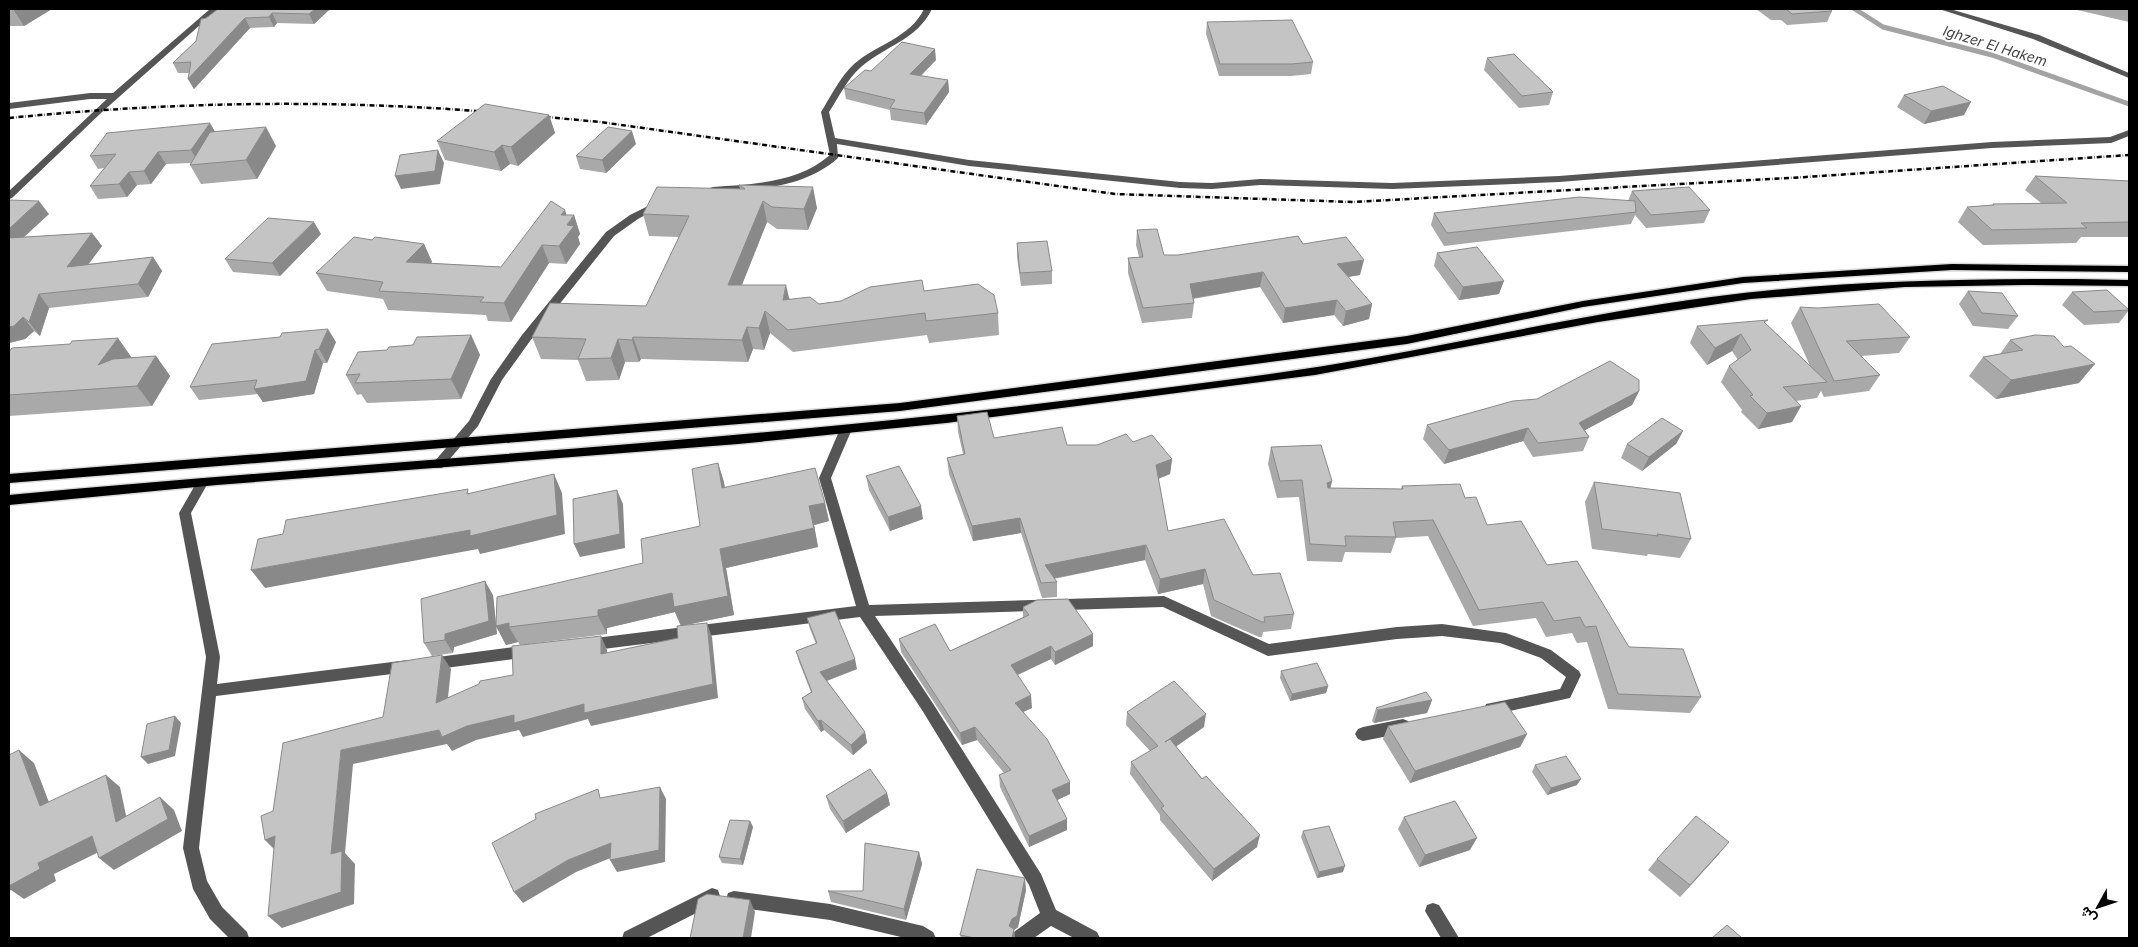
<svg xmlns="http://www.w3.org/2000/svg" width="2138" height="947" font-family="Inter,Vazirmatn,sans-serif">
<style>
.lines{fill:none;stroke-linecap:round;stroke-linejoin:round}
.stream{stroke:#a3a3a3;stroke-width:5}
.major-casing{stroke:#dbdbdb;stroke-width:3}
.minor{fill:#555;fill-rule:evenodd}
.major{fill:#000;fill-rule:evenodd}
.rail{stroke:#000;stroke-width:2.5;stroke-dasharray:5 2 0.5 2;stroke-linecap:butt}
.wall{fill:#a9a9a9}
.shaded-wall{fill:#898989}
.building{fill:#c4c4c4;stroke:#898989}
.labels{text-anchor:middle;stroke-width:4;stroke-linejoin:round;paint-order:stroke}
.far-water-label{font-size:14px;font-style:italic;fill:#444;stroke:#fff}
</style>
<rect width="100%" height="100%" fill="#fff"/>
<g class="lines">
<path class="stream" d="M1855,9l28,18 109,28 137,49"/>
<defs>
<path id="major" d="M1952,264l177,2v6l-177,-2 -209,13 -160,24 -176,37 -507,67 -891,72v-9l891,-71 507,-67 176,-35 160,-24z
M2076,279l53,1v6l-107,-1 -117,2 -154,12 -153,23 -283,53 -369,48 -208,21 -521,41 -208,20v-10c364,-34 730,-53 1093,-99 90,-12 180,-22 269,-38 113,-20 226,-46 340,-61 121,-16 243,-18 365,-18z"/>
</defs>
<use href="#major" class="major-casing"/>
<path class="minor" d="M210,9h8l-117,104 -89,85 -3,1v-8l98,-92h-17l-81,10v-6l81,-10h23z
M924,9h8c-15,31 -47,37 -71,58 -14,12 -22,30 -32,45l6,26 134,22 211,22 32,1 48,-4 132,4 167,-7 433,-34 118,-5 19,-7v6l-18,7 -119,5 -433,34 -167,7 -132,-4 -48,4 -32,-1 -211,-22 -132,-22 1,14c-28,25 -65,30 -101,33 -9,1 -19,3 -27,1v-4l3,-1c40,-3 85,-4 117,-32l-9,-43c10,-16 19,-35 33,-48 23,-20 56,-26 70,-55z
M1939,9h11l89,26 90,38v5l-96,-39z
M660,200l5,3 -2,2 -25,14 -24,17 -84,105 -28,39 -24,46 -36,42h-8l-2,-3 2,-3 35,-41 22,-42 31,-44 84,-103 24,-17z
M846,425l6,4 -21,49 38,127 295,-9 105,48 128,-17 45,-3 64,9 45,17 28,21 2,4 -11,23 -79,17 -5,-1 -2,-5 2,-5 74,-15 6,-12 -25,-19 -41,-15 -58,-7 -45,3 -129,17 -105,-49 -288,9 57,86 109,172 15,36 41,22 3,6h-26l-23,-12 -17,12h-22l2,-6 26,-19 -11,-28 -107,-175 -62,-93 -273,34 -5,-2 -2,-4 2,-4 5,-2 269,-33 -37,-128 21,-49z
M202,478l6,5 -17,30 29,144 -3,27 191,-24 5,2 2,4 -2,4 -5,2 -192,24 -17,152 8,33 15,26 25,25 2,6h-20l-19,-19 -17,-30 -10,-41 23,-191 -27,-144 19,-33z
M529,645l5,2 2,4 -2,4 -5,2 -99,13 -5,-2 -2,-4 2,-4 5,-2z
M1403,719l5,2 3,5 -3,5 -5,2 -40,8 -5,-2 -3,-5 3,-5 5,-2z
M712,888l6,2 2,6 -2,6 -71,36h-25l2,-6z
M734,891l96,13 93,22 10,6 3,6h-31l-75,-18 -96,-13 -6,-2 -2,-6 2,-6z
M1433,903l6,2 20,33h-18l-16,-27 2,-6z"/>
<use href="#major" class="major"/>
<path class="rail" d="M536,116l64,6 515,72 238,8 453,-25 323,-22
M9,118c160,-16 319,-19 480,-6"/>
</g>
<path class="wall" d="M9,9h43l-28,17h-15z
M218,9h112l-16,15 -37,-1 -3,4 -24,1 -56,61 -6,-10 1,-6h-11l-5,-10 23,-22z
M1756,9h74l2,2 -5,11 -40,3 -6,-5h-10z
M2073,9h56v13z
M1207,22l106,40 -2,12 -20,2h-72l-13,-42z
M1487,58l66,34 -4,13 -30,3 -35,-38z
M936,60l-15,16 27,4 1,12 -23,33 -35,-5 -1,-10 -44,-11 -2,-11 27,-17z
M1904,95l60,20 -40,9 -27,-17z
M549,115l6,18 -37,33 -8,-2 -9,7 -56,-11 -8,-19z
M215,132l61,14 -19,33 -56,5 -11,-19 1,-2 -25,1 -15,20 -14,1 -10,12 -29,2 -8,-13 14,-18 -6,1 -8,-13z
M636,144l-30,29 -26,-4 -4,-13z
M2035,176l94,5v56h-48l-5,6 -93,2 -25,-23 9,-15 25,-2 1,-1 48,-1 -16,-13z
M739,185l78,23 -9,22 -31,-1 -10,-7 -25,63 48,14 29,5 105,-13 74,22 1,22 -70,8 -2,-8 -134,17 -23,-19 -6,17 -11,-1 -5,13 -107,-3 -2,3h-14l-6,18 -33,1 -8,-21 -37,-1 -9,-22 114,-31 33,-69 -30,-1 -6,-22 97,-25z
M1632,191l78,19 -6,13 -58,5 -11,-13 -4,9 -187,22 -13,-21 3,-12 194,-12z
M9,200l40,14 -26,23 69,-4 10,13 -14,18 65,-7 9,14 -14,26 -99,11 -9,28 -6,-5 -9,8 -16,4z
M566,215h8l6,19 -2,3 2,7 -14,20 -17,-1 -38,59 -23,-1 -2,-6 -98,-5 -5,-11 -56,-8 -11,-18 56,-33 52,4 8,18 -1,1 70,4z
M1137,230l27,25h14l125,-11 57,31 -12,2 24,27 -3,15 -26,7 -9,-11 -51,8 -23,-36 -67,12 1,4 -2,15 -50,5 -14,-50v-15l11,-1 -3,-12z
M321,234l-41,42 -47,-4 -8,-13z
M1017,243l35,28v13l-31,2 -4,-29z
M1437,253l62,41 -40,6 -25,-34z
M1968,291l50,25 -10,13 -35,-3 -14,-22z
M2072,292l57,18 -10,13 -35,2 -22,-20z
M1800,307l110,30 -11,16 -38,3 19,19 -11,16 -45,6 -3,-6 -4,7 -21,3 5,5 -9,16 -34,7 -17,-17 1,-2 -21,-28 8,-16 9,-6 -6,-9 -25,14 -17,-22 7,-17 69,-2 44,42 -19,-43z
M471,335l9,20 -19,44 -94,4 -6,-9 -4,1 -11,-20 41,-25z
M2010,340l54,7 15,36 -83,16 -27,-23 14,-19 17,-3z
M336,342l-9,21h-4l-9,31 -51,8 -5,-8 -59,6 -9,-13z
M9,352l123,6 24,-2 14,20 -18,30 -143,10z
M1639,391l-7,14 -47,25 4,7 -6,14 -50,6 -10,-16 -79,23 -21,-25 4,-14z
M957,416l37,22 73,7h30l36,-3 39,17 -2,15 -12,5 10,52 85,44 41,39 -3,15 -28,3 -1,5h-3l-48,-21 -8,-32 -45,10 -13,-34 -91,19 3,3v15l-15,1 -21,-65 -48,8 -24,-67 -2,-16 16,-4 -5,-22z
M1683,431l-7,13 -34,27 -21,-13 6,-14z
M1271,447l61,34 -2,7 71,1 1,-3 63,12 22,27 60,40 82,82 72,50 -11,16 -82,-4 -21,-67 -10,1 -5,-10 -26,4 -10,-19 -63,8 -45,-90 -32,2 -5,15 -46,-1 -3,10 -35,-1 -8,-64 -22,1 -9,-34z
M718,463l7,24 100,16 4,18 -15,4 4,22 -92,21 8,47 -53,11 -6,-14 -68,16v6l-87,11 -2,-3 -12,3 -10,-19 147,-63 57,-37z
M866,476l57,43 -33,12 -21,-41z
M1594,482l97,57 -11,19 -32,-4 -1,2 -55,-7 -7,-47z
M493,595l4,39 -43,13 -1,6 -21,3 -8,-13z
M1023,607l70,27v12l-38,19 -4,-6 -33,16 14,33 -9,4 47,82 -13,6 10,30 -38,17 -29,-60 -1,-12 5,-2 -27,-33 -15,5 -61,-93 -2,-13 51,12 73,-34z
M807,618l50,51 -30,12 38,51 2,11 -14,12 -29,-25 -3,2 -16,-23 -3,-11 9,-6 -12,-30 -3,-11 20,-7 -6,-15z
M1281,671l47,15 -2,7 -36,8 -10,-23z
M1432,700l-5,13 -53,10 -2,-2 4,-13z
M1127,712l77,15 -28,19 81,101 -45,34 -52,-61v-5l-30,-41 1,-12 19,-11 -24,-26z
M1388,726l139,8 -7,13 -110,36 -27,-44z
M1535,765l42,20 -30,10 -15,-23z
M887,793l3,12 -44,28 -16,-24 -4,-13z
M1404,817l66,33 -51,17 -21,-38z
M750,821l3,6 -10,38 -21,-2 -3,-6z
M1303,831l40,41 -26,6 -16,-41z
M919,852l3,12 -16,56 -75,-18 -3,-11h35z
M1719,854l-39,43 -32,-27 9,-11z
M1026,890l-8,37 -4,3 1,8h-54l-1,-3z"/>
<path class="shaded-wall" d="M13,9h39l-28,17z
M315,9h15l-16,15 -5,-10z
M272,13l5,10 -3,4 -5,-10z
M245,18l5,10 -56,61 -6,-10z
M935,49l1,11 -25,25 -1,-11z
M948,80l1,12 -23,33 -2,-12z
M1971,102l-7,13 -40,9 7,-13z
M549,115l6,18 -37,33 -7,-19z
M210,123l7,12 -19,27 -7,-12z
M266,127l10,19 -19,33 -11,-19z
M632,131l4,13 -30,29 -4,-13z
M502,145l8,19 -9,7 -7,-19z
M438,150l6,13 -4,21 -39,5 -6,-13z
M158,152l8,12 -15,20 -7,-13z
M129,172l8,13 -10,12 -8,-13z
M813,187l4,21 -9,22 -4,-21z
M39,201l10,13 -40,37v-22z
M763,201l4,21 -34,85 -5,-22z
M565,210l4,13 5,-8 6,19 -2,3 2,7 -14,20 -7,-18 2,-31z
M314,222l7,12 -41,42 -8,-13z
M92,233l10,13 -25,34 -10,-13z
M424,244l8,18 -18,18 -8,-18z
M542,245l7,18 -38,59 -7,-19z
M153,257l9,14 -14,26 -10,-13z
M1364,260l-4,15 -26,4 3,-15z
M1263,272l-3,15 -72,12 2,-15z
M1504,281l-5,13 -40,6 4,-13z
M786,285l5,21 -8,-6z
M39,294l10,14 -9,28 -11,-14z
M1337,300l-3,15 -51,8 2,-15z
M1372,304l-3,15 -26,7 3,-15z
M765,311l5,22 -6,17 -5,-22z
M23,317l11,14 -9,8 -16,4v-16z
M747,327l6,22 -5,13 -6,-22z
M328,329l8,13 -9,21 -8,-14z
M1741,334l-9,17 -25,14 8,-17z
M471,335l9,20 -19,44 -10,-20z
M633,337l8,22 -2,3 -7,-22z
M118,338l14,20 -18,27 -16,-20z
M618,339l7,23 -6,18 -8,-22z
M315,350l8,13 -9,31 -51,8 -9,-13z
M156,356l14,20 -18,30 -15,-20z
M2095,364l-16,19 -83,16 15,-19z
M1639,391l-7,14 -58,31 5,-13z
M1801,406l-9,16 -34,7 9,-16z
M1528,428l-5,13 -79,23 5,-14z
M1683,431l-7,13 -34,27 7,-14z
M1172,459l-2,15 -15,6 1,-15z
M718,463l6,19 3,24 -5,-18z
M554,474l8,19 3,41 -85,20 -2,-5 -213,39 -14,-18 219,-40z
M1332,481l-4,17 -1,-15z
M617,490l6,14 2,44 -45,9 -6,-13z
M825,503l4,18 -15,4 4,22 -92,21 8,47 -53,11 -6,-14 -68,16v6l-9,-18v-6l74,-17 48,-44 89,-43z
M921,506l2,13 -33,12 -2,-14z
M1020,518l1,15 -48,8 -1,-15z
M1146,545l-1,15 -100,20v-15z
M1205,569l-2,15 -45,10 2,-15z
M485,581l8,14 4,39 -43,13 -1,6 -8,-13v-6z
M509,623v4l9,15 -12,3 -10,-19z
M707,623l5,14 6,61 -127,28 -3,-7 -65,18 -4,-7 -43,10 -24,11 -5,-7 -94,20 -8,89 10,11 -1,40 -72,24 -14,-12 63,-62 10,-104 98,-20 75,-15 4,7z
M1093,634v12l-38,19v-13z
M601,636l6,14 1,18 -7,-14z
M1051,646v13l-39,18 -1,-12z
M442,655l9,14 -5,48 -10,-14z
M855,659l2,10 -34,13 -3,-10z
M1328,686l-2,7 -36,8 2,-7z
M1031,695l1,13 -16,7 -1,-12z
M1432,700l-5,13 -53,10 4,-13z
M1206,714l-2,13 -40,28 1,-13z
M175,716l6,7 -6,33 -27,8 -7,-7z
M821,720l3,10 -3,2 -3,-11z
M975,727l2,13 -15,5 -2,-12z
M865,732l2,11 -14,12 -2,-10z
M1527,734l-7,13 -110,36 5,-12z
M19,750l15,13 21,55 -15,-12z
M106,775l14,12 10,47 -14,-12z
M1581,779l-4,6 -30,10 4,-7z
M1070,782v12l-17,8 -1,-12z
M660,787l6,12 -1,63 -48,10 -7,-12z
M887,793l3,12 -44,28 -3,-12z
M160,797l14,13 8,21 -68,39 -15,-12z
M1067,819v11l-38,17v-11z
M750,821l3,6 -10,38 -3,-6z
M1260,835l-3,12 -45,34 2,-12z
M92,836l15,12 -53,26 2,7 -32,18 -13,-9 -2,1v-14z
M275,836l3,17 -13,-13z
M1477,838l-7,12 -51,17 6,-12z
M1729,842l-10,12 -39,43 10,-12z
M611,843l7,12 -42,17 -53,31 -9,-11 54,-32z
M919,852l3,12 -16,56 -2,-11z
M1345,866l-2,6 -26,6 2,-6z
M1025,878l1,12 -8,37 -4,3 1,8h-3l-3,-12z
M750,900l5,12 -4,26h-8z"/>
<path class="building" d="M218,9h97l-6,5 -37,-1 -3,4 -24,1 -57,61 3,-17 -18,1 23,-22 5,-22 5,-1z
M1786,9h44l2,2 -40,3z
M1292,20l21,42 -21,2h-72l-13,-42z
M902,42l33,7 -25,25 38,6 -24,33 -34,-5 5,-8 -51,-12 21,-18 6,1z
M1514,54l39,38 -31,4 -35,-38z
M1943,86l28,16 -40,9 -27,-16z
M485,104l64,11 -38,32 -9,-2 -8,7 -57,-11z
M210,123l-19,27 -33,2 -14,19 -15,1 -10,12 -29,2 26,-32 -26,2 17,-23z
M266,127l-20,33 -56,5 20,-33z
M608,127l24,4 -30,29 -26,-4z
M438,150l-3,21 -40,5 5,-21z
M2035,176l94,5v41l-48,1 6,5 -95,2 -25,-23 27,-2 -1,-1 74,-1z
M739,185l74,2 -9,22 -32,-2 -9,-6 -35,84h58l-3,15 27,-3 9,7 22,-3 29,-14 52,-7 2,11 54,-7 16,11 4,18 -72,8 -1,-8 -137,17 -23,-19 -6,17 -12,-1 -5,13 -109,-3 -1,3 -14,-1 -7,19 -33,1 8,-20 -54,-2 18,-34 96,3 43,-90 -46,-2 14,-27 88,2z
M1689,187l21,23 -59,5 -19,-24z
M1579,197l56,4 1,11 -189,21 -13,-20z
M9,200l30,1 -30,28z
M551,201l14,9 -4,5h13l-7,10 7,1 -15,20 -17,-1 -38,58 -24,-1 4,-5 -105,-6 4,-9 -67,-9 38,-36 18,3 3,-3 49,7 -18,18 95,5z
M268,218l46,4 -42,41 -47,-4z
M1157,229l7,26h14l120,-19 5,8 43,-7 18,23 -27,4 35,40 -26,7 -9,-11 -52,8 -22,-36 -73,12 4,19 -51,5 -15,-50 15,-1 -6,-27z
M92,233l-25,34 86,-10 -15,27 -99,10 -10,28 -6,-5 -9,9 -5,1v-89z
M1047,241l5,30 -32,2 -3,-30z
M1477,247l27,34 -41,6 -26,-34z
M2107,290l22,20 -35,2 -22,-20z
M1968,291l34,2 16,23 -36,-3z
M1879,304l31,33 -64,4 34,34 -46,6 -34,-74 18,1z
M1768,320l-4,2 63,60 -44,5 18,19 -34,7 -17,-17 3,-1 -24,-29 22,-16 -10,-16 -26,14 -18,-22z
M328,329l-9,20 -4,1 -9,31 -52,8 3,-9 -67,7 22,-43 68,-7 2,-4z
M471,335l-20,44 -96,4 5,-9 -14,1 12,-23 29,-2 2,-3 24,-2 4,-8z
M2035,335l19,1 10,11 7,-1 24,18 -84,16 -28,-23 40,-7 -13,-10z
M118,338l-20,27 15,-6 43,-3 -19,30 -128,9v-43l3,-4 58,-4 2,-3z
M1610,361l29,19v11l-60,32 10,14 -51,6 -10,-15 -79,22 -22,-25 86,-24 24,-2z
M987,412l7,26 68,-11 5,18h30l29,-11 7,8 19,-7 20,24 -16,6 12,66 56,-12 29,56 27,-2 14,41 -30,3 1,5h-3l-48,-22 -9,-31 -45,10 -14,-34 -101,20 12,17 -16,1 -21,-65 -48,8 -25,-68 18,-4 -8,-38z
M1662,418l21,13 -34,26 -22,-13z
M1321,445l11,36 -5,2 1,5 75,1 -1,-3 58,-2 5,14 11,-1 11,28 34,-4 26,44 30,-4 52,86 54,2 18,48 -83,-3 -22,-68 -11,1 -5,-10 -26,4 -11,-19 -64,8 -46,-90 -40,2 3,15 -51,-1 1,10 -36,-2 -8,-64 -22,1 -9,-34z
M718,463l4,25 93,-20 10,35 -16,3 5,22 -94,21 8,47 -54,11 -2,-14 -74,17v6l-89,11v-4l-13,3 1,-29 146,-34 -2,-24 59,-13 -8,-57z
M899,466l22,40 -33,11 -22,-41z
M554,474l3,41 -87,21v-6l-219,40 7,-31 25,-5 3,-14 182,-31 -1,5z
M1594,482l86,11 11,46 -34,-5 1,2 -56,-7z
M617,490l3,44 -46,10 -1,-45z
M485,581l4,40 -44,13v6l-21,3 -3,-44z
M1068,599l25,35 -38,18 -4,-6 -40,19 20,30 -16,8 32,36 23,43 -18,8 15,29 -38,17 -30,-61 12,-5 -36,-43 -15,6 -61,-94 36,-15 15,27 79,-36 -6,-8 14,-7z
M835,611l20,48 -35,13 45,60 -14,13 -30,-25 -3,1 -16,-23 10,-6 -16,-41 21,-8 -10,-25z
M707,623l6,61 -129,29v-9l-70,19v-8l-47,11 -25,11 -3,-7 -98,20 -10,104 11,-3 -1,41 -73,24 7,-80 -10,4 -4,-24 12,-5 10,-68 100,-26 9,-54 50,-8 -6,48 43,-19 1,-3 33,-6 -1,-29 89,-10v18l77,-16 -1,-12z
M1317,663l11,23 -36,8 -11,-23z
M1174,681l32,33 -41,28 5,-3 32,40 4,-3 54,59 -46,34 -53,-61 3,-2 -33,-44 27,-16 -31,-34z
M1426,692l6,8 -54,10 -2,-2z
M1505,702l22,32 -112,37 -27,-45z
M175,716l-6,34 -28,7 6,-33z
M19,750l21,56 66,-31 10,47 44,-25 8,22 -69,39 -7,-22 -54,27 2,6 -31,17v-131z
M1566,756l15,23 -30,9 -16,-23z
M870,769l17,24 -44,28 -17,-25z
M660,787l-1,63 -49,10 1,-17 -43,17 -54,32 -22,-49 44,-24 -1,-5 63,-25 2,9z
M1455,801l22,37 -52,17 -21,-38z
M1696,816l33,26 -39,43 -33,-26z
M730,820l20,1 -10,38 -21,-2z
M1329,826l16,40 -26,6 -16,-41z
M865,843l54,9 -15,57 -76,-18h35z
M977,869l48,9 -8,38 -5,3 -3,7 5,3 -2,9h-37l-15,-3z
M707,894l43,6 -7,38h-53l8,-39z
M1727,925l15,13h-30z"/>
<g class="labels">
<g class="far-water-label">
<text transform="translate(1995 46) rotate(17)" y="5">Ighzer El Hakem</text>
</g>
</g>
<rect width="2138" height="947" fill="none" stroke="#000000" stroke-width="20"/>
<g transform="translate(2098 907) rotate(230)" stroke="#ffffff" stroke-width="4" paint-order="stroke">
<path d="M0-4L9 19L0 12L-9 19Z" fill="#000000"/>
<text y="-8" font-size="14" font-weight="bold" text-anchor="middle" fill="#000000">ش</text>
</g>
</svg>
